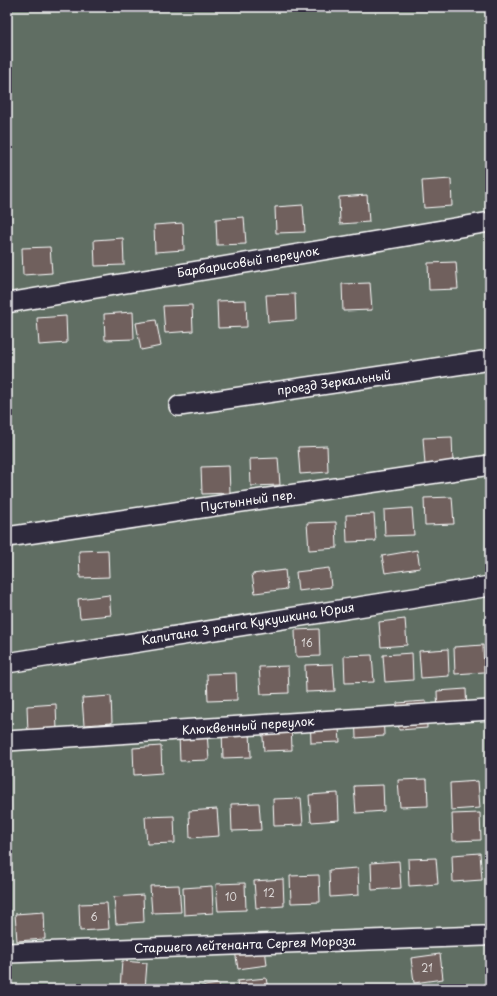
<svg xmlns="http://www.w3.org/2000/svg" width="497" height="996" font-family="'Playpen Sans',sans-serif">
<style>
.green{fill:#616e64;stroke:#b0b6b2}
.building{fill:#70605d;stroke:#fff}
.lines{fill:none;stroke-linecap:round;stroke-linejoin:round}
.minor-casing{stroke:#fff;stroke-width:22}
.minor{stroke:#2f2a3d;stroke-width:19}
.labels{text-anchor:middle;stroke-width:4;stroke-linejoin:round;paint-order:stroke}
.number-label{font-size:10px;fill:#dbd7d6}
.street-label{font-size:12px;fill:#fff;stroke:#2f2a3d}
</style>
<rect width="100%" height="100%" fill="#2f2a3d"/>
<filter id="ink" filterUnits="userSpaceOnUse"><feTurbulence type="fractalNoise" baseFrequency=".025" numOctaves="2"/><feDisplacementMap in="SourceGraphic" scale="8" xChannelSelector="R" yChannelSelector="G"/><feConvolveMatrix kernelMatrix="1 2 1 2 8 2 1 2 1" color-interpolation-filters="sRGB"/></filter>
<g filter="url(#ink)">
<path class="green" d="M7,7h483v982h-483z"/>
<path class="building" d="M451,179l1,27 -28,2 -2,-27z
M367,195l2,27 -29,2 -1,-27z
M303,205l2,27 -29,1 -1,-26z
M244,217l2,27 -29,1 -1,-26z
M183,223l1,27 -29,2 -1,-27z
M123,238l1,27 -29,1 -1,-26z
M50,247l2,26 -29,2 -1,-27z
M456,262l2,27 -29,1 -1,-27z
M370,283l2,27 -29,1 -1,-27z
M295,294l1,26 -28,2 -2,-27z
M246,300l1,27 -29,1 -1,-27z
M192,305l1,26 -28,2 -2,-27z
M133,312l1,27 -29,1 -1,-26z
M66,316l1,27 -28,2 -2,-27z
M156,320l5,26 -20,4 -5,-27z
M452,437l1,26 -28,2 -2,-27z
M327,446l1,26 -28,2 -2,-27z
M278,458l2,27 -29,1 -1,-27z
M229,466l1,27 -28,1 -1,-27z
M452,497l2,27 -29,1 -1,-27z
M412,508l2,27 -29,1 -1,-26z
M374,514l2,27 -29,1 -1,-27z
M336,522l1,26 -28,2 -2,-27z
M108,550l1,27 -29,1 -1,-27z
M417,550l3,18 -35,5 -3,-17z
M329,568l2,19 -33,4 -2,-19z
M285,570l2,19 -32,4 -3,-19z
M109,595l2,20 -31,3 -2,-19z
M405,619l2,26 -26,2 -2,-25z
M319,629l1,27 -24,1 -1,-27z
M483,645l1,27 -29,2 -1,-27z
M448,649l1,27 -28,2 -2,-27z
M412,653l1,27 -28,2 -2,-27z
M372,655l2,27 -29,1 -1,-27z
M333,664l2,27 -29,1 -1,-27z
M288,666l1,27 -28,1 -2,-27z
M236,673l1,27 -29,1 -1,-27z
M466,689l1,27 -29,2 -1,-27z
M111,696l1,27 -28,2 -2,-27z
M426,701l1,27 -28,2 -2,-27z
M56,704l1,27 -29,2 -1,-27z
M383,709l1,27 -28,2 -1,-27z
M338,715l2,27 -29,1 -1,-27z
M291,723l1,27 -28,1 -2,-27z
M250,730l1,27 -28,1 -1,-27z
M207,733l2,27 -29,1 -1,-26z
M161,746l1,27 -28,2 -1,-27z
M427,779l1,27 -28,1 -2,-27z
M478,781l2,27 -29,2 -1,-27z
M383,785l1,26 -28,2 -2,-27z
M338,793l1,27 -28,2 -2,-27z
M301,798l2,27 -29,1 -1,-27z
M259,803l2,27 -29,1 -1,-27z
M217,809l2,27 -29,2 -1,-27z
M480,813l1,27 -28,1 -1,-27z
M174,816l1,27 -28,1 -2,-27z
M480,853l2,27 -29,2 -1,-27z
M436,858l2,26 -29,2 -1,-27z
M399,861l2,27 -29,2 -1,-27z
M358,868l1,27 -29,2 -1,-27z
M319,875l1,27 -29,1 -1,-27z
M283,879l1,27 -28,2 -2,-27z
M245,883l1,27 -28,1 -2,-27z
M179,885l2,27 -29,1 -2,-27z
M212,886l1,27 -29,2 -1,-27z
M143,895l1,27 -28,2 -2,-27z
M107,903l2,26 -29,2 -1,-27z
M44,912l1,27 -28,2 -2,-27z
M264,940l3,25 -29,4 -4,-25z
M440,954l3,25 -29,4 -3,-25z
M122,961l25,2 -2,26h-25z
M266,978l2,11h-30l-1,-8z
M219,984v5h-29l-1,-1z
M485,986v3h-25z"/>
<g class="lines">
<defs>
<path id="minor" d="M7,303l483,-81
M179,406l311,-46v1
M7,537l483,-72
M7,663l483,-77
M7,741l483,-31
M7,953l476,-17"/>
</defs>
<use href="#minor" class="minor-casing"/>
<use href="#minor" class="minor"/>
</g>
</g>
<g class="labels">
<g class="number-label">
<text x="307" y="647">16</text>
<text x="269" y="897">12</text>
<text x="231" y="901">10</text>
<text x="94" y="921">6</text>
<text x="427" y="972">21</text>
</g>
<g class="street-label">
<text transform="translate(248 262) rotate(-9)" y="4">Барбарисовый переулок</text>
<text transform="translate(334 383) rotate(-8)" y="4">проезд Зеркальный</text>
<text transform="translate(248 501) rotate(-8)" y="4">Пустынный пер.</text>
<text transform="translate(248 624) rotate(-9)" y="4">Капитана 3 ранга Кукушкина Юрия</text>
<text transform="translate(248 726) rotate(-4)" y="4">Клюквенный переулок</text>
<text transform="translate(245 945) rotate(-2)" y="4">Старшего лейтенанта Сергея Мороза</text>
</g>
</g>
<rect width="497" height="996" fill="none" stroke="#2f2a3d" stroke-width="24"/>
<rect x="12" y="12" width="473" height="972" fill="none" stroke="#fff" stroke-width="1.5" filter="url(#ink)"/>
</svg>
